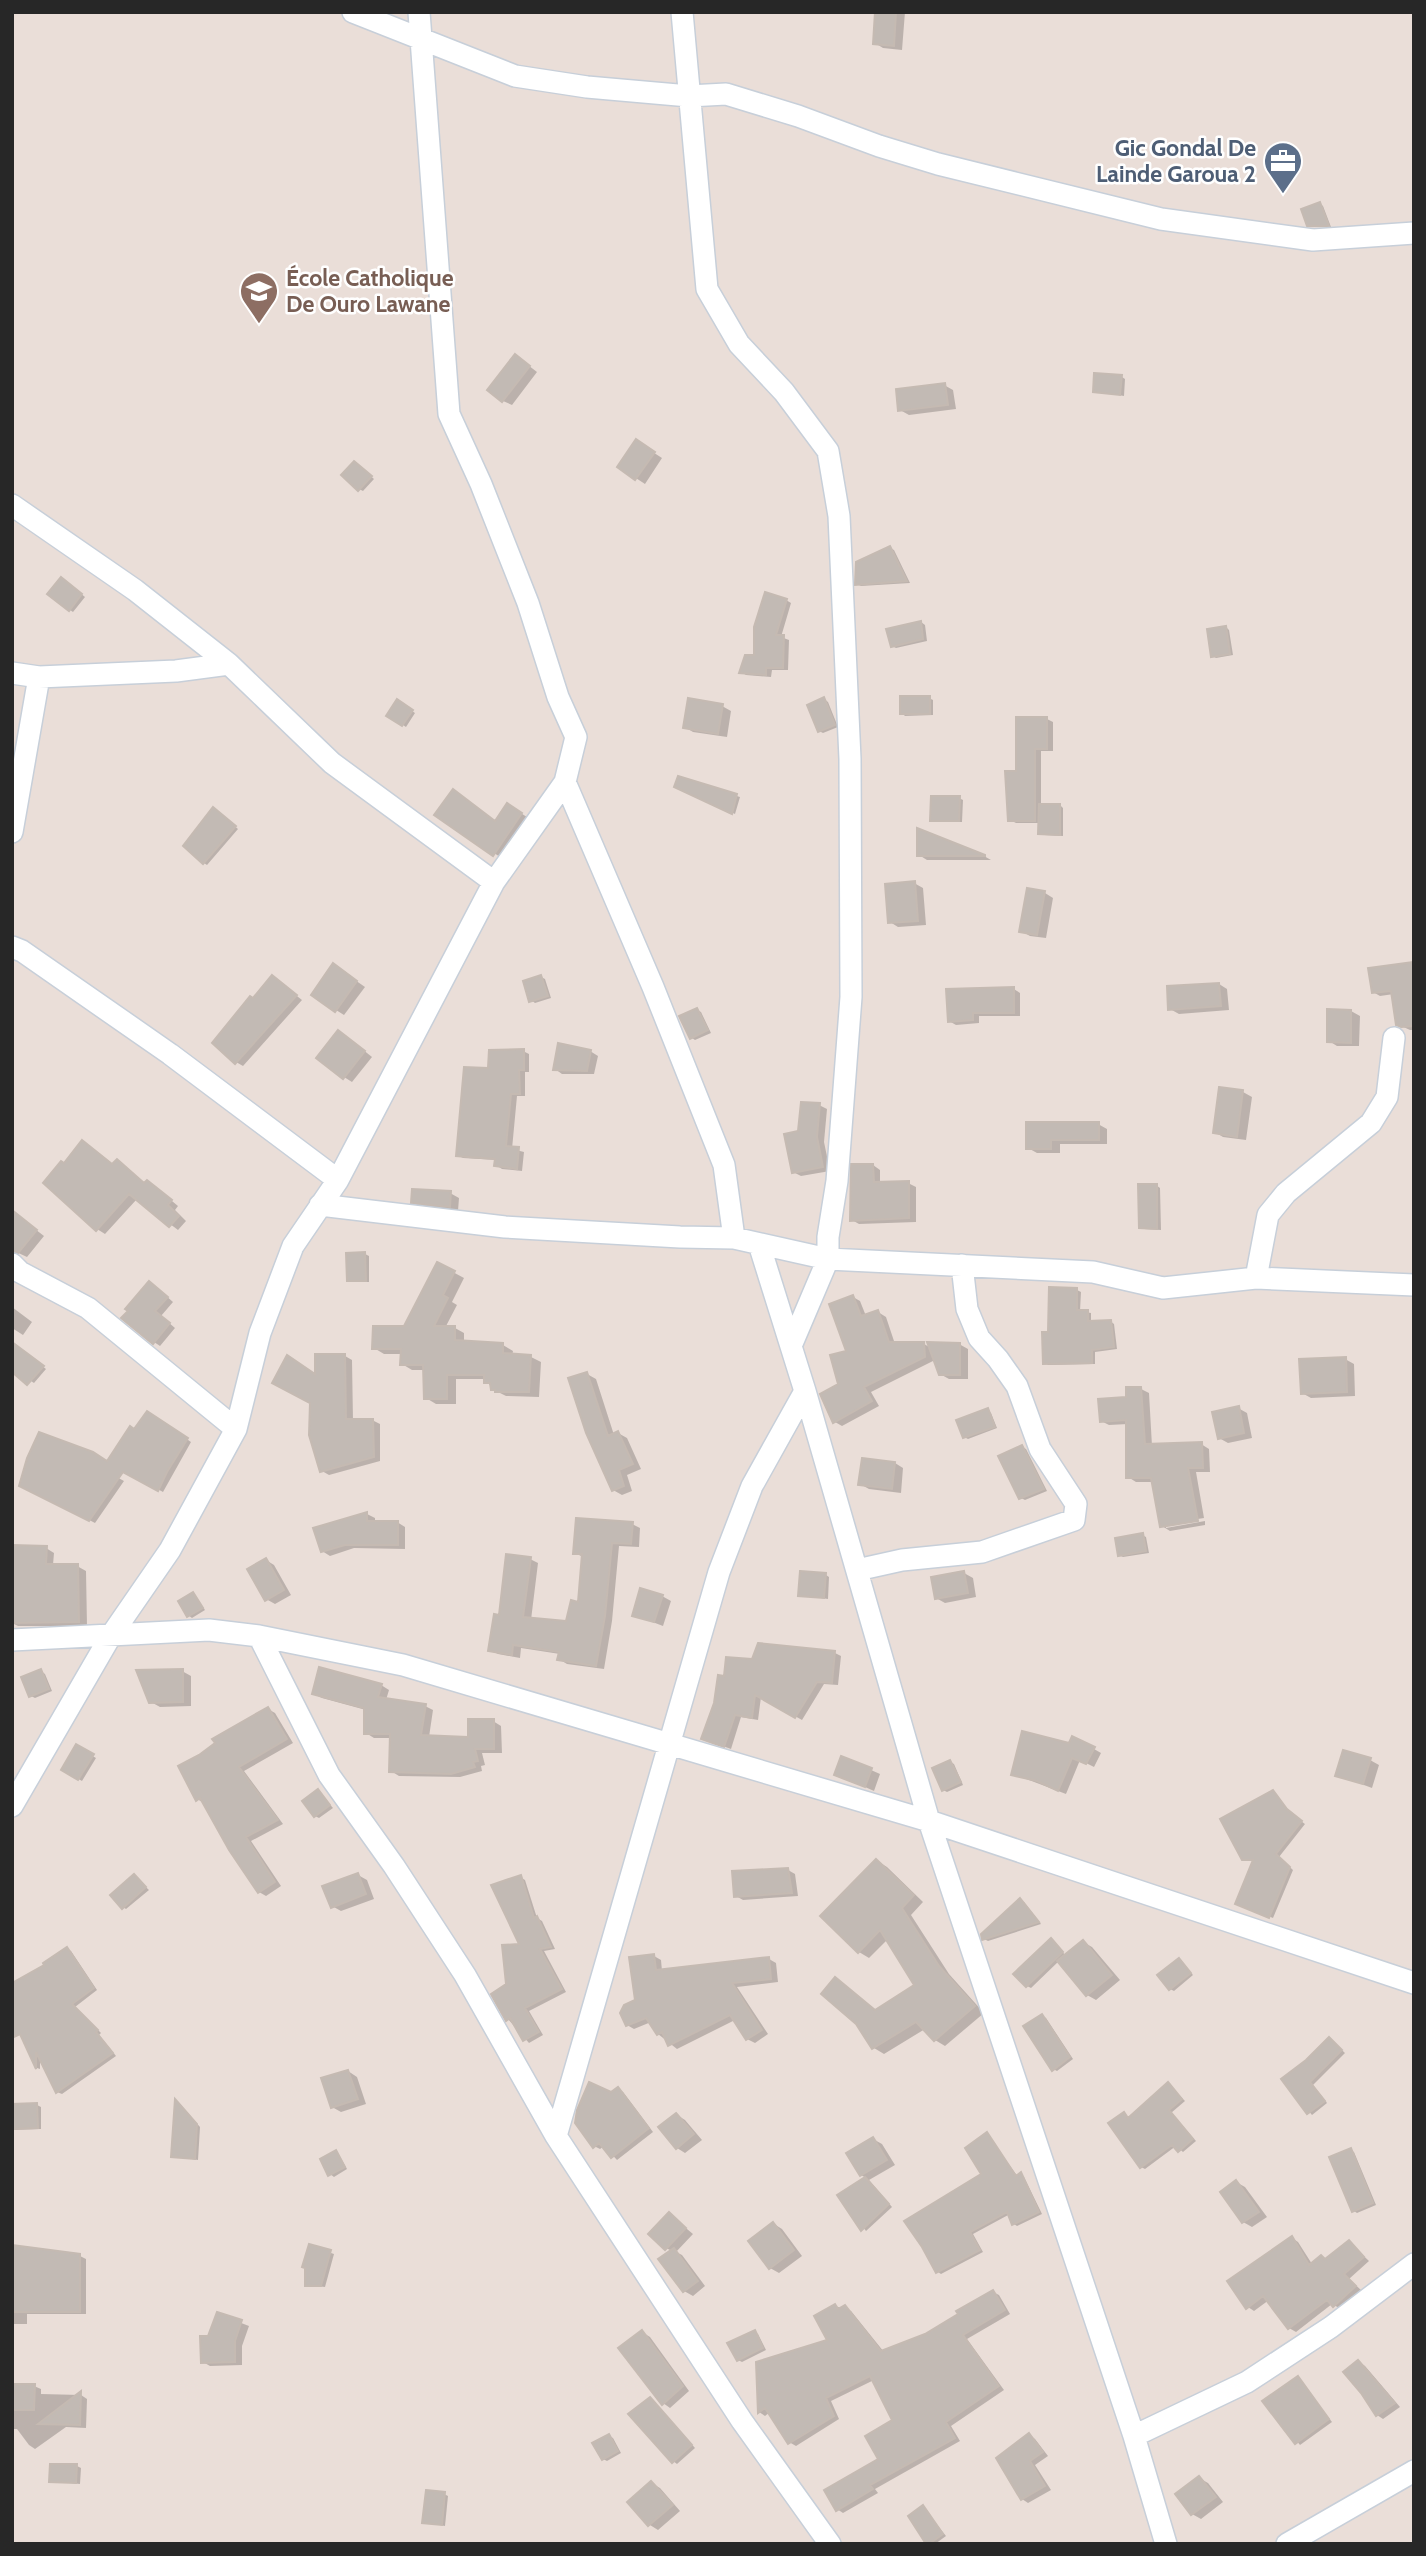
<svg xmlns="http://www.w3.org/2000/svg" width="1426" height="2556" font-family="Cabin,sans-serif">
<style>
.shadow{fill:#0003}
.building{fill:#c2bab4;stroke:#c5bab2;stroke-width:2}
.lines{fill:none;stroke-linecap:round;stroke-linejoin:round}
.minor-casing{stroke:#c7cfd9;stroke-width:24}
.minor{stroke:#fff;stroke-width:21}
.labels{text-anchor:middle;stroke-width:5;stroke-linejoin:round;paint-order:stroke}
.service-label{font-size:23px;font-weight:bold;fill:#4e5e75;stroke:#fff;text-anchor:end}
.education-label{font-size:23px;font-weight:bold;fill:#785e54;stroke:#fff;text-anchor:start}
</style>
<rect width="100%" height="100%" fill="#eaded8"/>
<path class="shadow" d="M877,12h28l-3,38 -19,-2 -8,-5z
M1320,204l3,2 8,21h-19l-4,-2z
M524,362l13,10 -25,33 -9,-4z
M1122,377l3,2 -1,17 -30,-5z
M944,385l9,5 3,19 -47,6 -9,-5z
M645,447l17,11 -17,26 -26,-17z
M358,465l16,14 -11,12 -4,-2z
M890,548l4,2 16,33 -49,3 -4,-2z
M65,581l20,16 -12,15 -3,-2z
M786,600l5,3 -10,34 8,3 -1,30h-16l-1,7 -25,-2 -5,-3 15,-15z
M921,622l4,3 2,16 -31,7 -4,-2z
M1226,627l3,3 4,25 -17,3 -3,-2z
M929,698l4,2v15l-28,1 -3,-3z
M824,699l4,3 10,25 -15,6 -4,-2z
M398,701l17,12 -9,14 -18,-12z
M722,706l9,5 -4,26 -34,-5 -8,-5z
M1047,719l6,3v29h-12v54h19l3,3v28l-19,-1 -4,-2v-10h-24l-6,-3 8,-48z
M679,778l61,19 -5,17 -59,-28z
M462,796l34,26 20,-12 14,9 -27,40 -67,-45z
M959,798l4,2 -1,22h-27l-3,-2z
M217,811l21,18 -31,36 -3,-2z
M919,831l65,25 7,4h-64l-8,-5z
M914,883l9,5 3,37 -28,2 -8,-5z
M1028,890l17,3 8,5 -7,40 -16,-2 -9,-5z
M1414,956v74h-4l-13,-6 -3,-30 -14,2 -7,-4 39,-28z
M342,971l23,16 -21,28 -8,-5z
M273,977l29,23 -59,66 -7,-4 17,-62z
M541,977l4,2 6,19 -16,5 -4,-3z
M1219,984l8,5 2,21 -50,4 -9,-5z
M1014,989l6,4v23h-41v7l-23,2 -7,-4z
M697,1010l4,2 10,21 -16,7 -3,-2z
M1351,1011l9,5 -1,30h-22l-8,-5z
M347,1037l25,20 -20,25 -8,-5z
M523,1051l6,3v18h-4v24h-8l-5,53 12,3 -2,19 -20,-2 -6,-4 1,-5 -34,-2 -6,-3 33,-85z
M590,1051l8,5 -4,18h-32l-7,-5z
M1220,1089l23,3 9,5 -6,43 -23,-3 -8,-5z
M819,1105l8,4 -3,33 6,29 -29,5 -8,-4 7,-39z
M1028,1124h70l9,5v15h-47v9h-23l-9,-5z
M91,1147l23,18 4,-4 28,23 9,3 23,19 -3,4 11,11 -8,9 -41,-31 -32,35 -8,-5z
M873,1165l7,5v13h28l8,4v35l-57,2 -7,-4z
M1156,1185l4,3 1,42 -17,-1 -4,-2z
M450,1193l9,5 -1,13 -37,-4 -9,-5z
M18,1216l26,20 -17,21 -15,-7z
M365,1254l4,2v26h-17l-3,-2z
M438,1264l26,14 -12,24 5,3 -12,23h10l9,5v10l39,2 10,6 -1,5 19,1 10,5 -2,35 -33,-1 -14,-7 -6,-10h-30v25h-20l-10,-6 -1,-28h-13l-10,-6v-10h-18l-10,-6 31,-21z
M156,1287l17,15 -12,14 14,12 -15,18 -6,-4z
M1077,1290l4,2 -1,19 11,2v9l19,-1 4,3 3,25 -22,3v12l-47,1 -3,-2z
M853,1297l7,4 6,15 12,-4 8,5 9,27h29l7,4 28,-4 9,5v30h-19l-9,-5 -5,-14 -64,32 8,14 -37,20 -7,-4 5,-38 8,-32z
M12,1307l20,15 -9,13 -11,-7z
M12,1343l34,26 -12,14 -3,-2z
M345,1356l7,4 1,61 19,-1 8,4v37l-51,14 -7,-4 -5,-94z
M1345,1359l9,5 1,32 -44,2 -9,-5z
M587,1374l9,5 18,56 4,-2 9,5 14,31 -14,6 5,16 -10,4 -9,-5z
M1141,1389l8,4 3,53 49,-2 8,5 1,23h-14l8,46 -38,6v4l39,-7v4l-35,6 -8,-5 -8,-44h-18l-8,-5v-53l-19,1 -8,-4z
M1238,1408l9,5 5,25 -24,5 -9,-5z
M988,1410l3,3 6,15 -29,11 -4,-2z
M148,1413l43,29 -28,50 -42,-23 14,-38z
M40,1435l84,46 -29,42 -74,-38z
M1022,1447l4,2 21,42 -22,9 -4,-2z
M895,1463l8,5 -2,25 -32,-4 -9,-5z
M367,1514l8,4v5l22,-1 8,5v22l-51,-1 -24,8 -8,-5z
M632,1524l8,4 -1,19 -20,-1 -7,75 -8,48 -37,-5 -8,-5 1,-5 -39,-6 -1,10 -22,-4 -8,-4 10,-33 30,-58 8,4 -7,57 37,3 12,-19 3,-47 -8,-4z
M1142,1535l4,2 3,16 -26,4 -4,-2z
M46,1548l8,5 -1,12 24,1 9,5 1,55h-69l-6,-3z
M266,1560l8,5 17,30 -16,9 -9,-5z
M964,1573l9,5 3,19 -31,6 -9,-5z
M826,1575l3,2 -1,22 -28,-4z
M193,1594l12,16 -13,8 -4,-3z
M662,1596l9,5 -8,25 -29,-11z
M835,1653l6,3 -3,29 -14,-1 -22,36 -41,-23 -3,23 -17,-3 -10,32 -22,-8 45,-80z
M41,1671l4,3 7,17 -17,7 -4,-2z
M182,1671l9,5v30l-31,1 -9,-5z
M381,1685l8,5 -3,10 39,6 8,4 -4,27 41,2 23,-18 8,5 1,27h-20l3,12 -4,1 1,5 -22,6 -61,-1 -8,-5 1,-33h-18l-8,-5v-23l-44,-12 -8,-4z
M268,1709l7,4 18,30 -49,28 39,53 -32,17 30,45 -15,10 -7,-4 -55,-89 -7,-4 3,-42z
M77,1747l19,11 -14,23 -19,-11z
M1094,1749l7,4 -7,14 -14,-7 -14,34 -53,-20z
M1370,1760l9,5 -7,23 -35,-13z
M950,1762l4,2 9,21 -16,7 -4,-2z
M871,1770l9,4 -6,17 -38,-17z
M318,1791l15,17 -14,10 -4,-2z
M1273,1792l18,22 14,10 -26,33 14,13 -20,48 -32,-13 13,-44 -11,-3z
M877,1861l10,6 36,35 -12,13 38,59 35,39 -39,33 -10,-6 -10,-11 -41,25 -10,-6 -39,-69 42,32 39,-26 -28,-46 -19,19 -10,-6z
M788,1870l7,4 3,22 -55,4 -7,-4z
M358,1875l9,5 7,19 -33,12 -9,-5z
M134,1876l15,14 -23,19 -3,-2z
M520,1877l5,3 12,38 5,3 13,28 -11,2 22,41 -37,19 14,24 -14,8 -21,-24 14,-73z
M1024,1902l17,22 -53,17 -4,-2z
M1052,1940l14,16 17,-14 9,5 28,33 -24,20 -9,-5 -28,-34 -28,27 -4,-2z
M67,1949l4,2 26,39 -22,17 26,26 -2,2 17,21 -54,38 -5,-2 -17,-35v12l-3,-1 -25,-55 35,-48z
M654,1956l7,4 1,11 107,-12 7,4 2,19 -41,5 31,47 -13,9 -8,-4 -12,-19 -58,29 -19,-15 -7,-12 -17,7 -7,-4z
M1179,1960l14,15 -19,16 -4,-2z
M1042,2016l4,2 27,41 -16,12 -4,-2z
M1332,2041l13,12 -32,32 14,18 -15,12 -29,-35z
M348,2071l9,6 9,27 -25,8 -9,-5z
M1169,2085l16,16 -14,12 25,28 -13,11 -7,-6 -31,23 -4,-2 -17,-53 5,5z
M618,2089l5,3 30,40 -36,28 -13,-14 -4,3 -6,-3 18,-52z
M179,2103l21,24 -2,33 -25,-4z
M37,2105l4,2v22l-29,1v-24z
M677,2115l8,5 17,20 -17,13 -8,-5z
M987,2134l31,43 3,-2 3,2 18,37 -25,12 -3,-2 -4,-10 -37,20 10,18 -42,22 -3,-2 46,-97z
M873,2139l9,5 13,21 -26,15 23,27 -26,24 -27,-35 27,-18 -5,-3z
M1350,2150l4,2 22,53 -19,8 -3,-2z
M336,2152l3,3 8,14 -13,8 -4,-3z
M1236,2182l9,5 22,30 -15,10 -9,-5z
M669,2214l24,20 -17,18 6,3 23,31 -12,10 -9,-5 -12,-40 -6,-3z
M774,2224l8,5 20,27 -23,17 -9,-5z
M1292,2238l6,4 14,22 9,-7 6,3 22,-18 20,19 -20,18 12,11 -20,19 -9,-5 -36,28 -7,-4 -20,-28 -15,11 -6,-4z
M310,2246l24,8 -9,33 -18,-2z
M12,2247l68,9 6,3v55h-59v10h-15z
M993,2292l6,3 11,19 -43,25 37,51 -53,36 9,15 -85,48 3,4 -35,20 -6,-4 44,-50 13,-38 -20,-41 -43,21 8,18 -43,27 -7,-4 -19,-30 -5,4 -6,-4 -1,-49 72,-22 5,-35 16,5 33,41 42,-16z
M218,2314l31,12 -7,20v19l-32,1 -7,-4z
M642,2332l8,5 39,54 -19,17 -7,-5z
M755,2332l3,2 8,16 -24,12 -4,-2z
M1359,2362l6,4 35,41 -17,12 -6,-4z
M1298,2378l34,44 -32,23 -36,-44z
M34,2386l7,3v5l40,1 6,4 -1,29 -20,-1 -31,22 -6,-4 -12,-16h-5v-26z
M654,2402l41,46 -18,16 -4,-3z
M1029,2435l6,4 13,17 -13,9 16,25 -23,13 -6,-4z
M609,2436l4,2 8,15 -14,8 -4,-2z
M77,2466l4,2 -1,16 -29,-3z
M1199,2478l9,5 15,19 -22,17 -9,-5z
M651,2483l9,5 20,23 -22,19 -8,-5 -21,-23z
M444,2494l4,2 -3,30 -21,-4z
M923,2507l23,29 -11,8h-7z"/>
<path class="building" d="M875,12h21l-2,34 -21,-2z
M1320,202l9,24h-22l-6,-17z
M515,354l15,12 -28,36 -15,-12z
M1094,373l28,2 -2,20 -27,-3z
M945,383l3,22 -50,6 -2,-22z
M636,439l19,13 -20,28 -18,-13z
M354,461l18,15 -14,15 -17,-16z
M890,546l17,35 -52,4 1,-23z
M61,577l21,17 -13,17 -22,-17z
M765,592l22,7 -11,36h8l-1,33h-17v7l-27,-2 6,-18h9v-28z
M921,621l2,18 -32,8 -5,-18z
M1226,626l4,28 -19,3 -4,-28z
M900,696h30v18h-30z
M824,697l11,28 -17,7 -11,-27z
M688,698l35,6 -5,30 -35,-6z
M397,699l16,11 -11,16 -16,-10z
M1016,717h31v32h-12v72h-27l-3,-50h11z
M678,776l59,18 -5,20 -58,-27z
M453,789l42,32 12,-18 15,10 -29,43 -59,-41z
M931,796h29l-1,25h-29z
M1039,804h21v31l-22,-1z
M213,807l23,19 -33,38 -20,-18z
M917,828l68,27v1h-68z
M915,881l3,40 -30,2 -3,-39z
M1027,888l18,3 -8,44 -18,-3z
M1414,962v64l-13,1 -5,-2 -5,-34 -19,2 -4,-25z
M333,963l24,18 -22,31 -24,-17z
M272,975l25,20 -62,69 -23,-21 38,-47 3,2z
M541,975l7,21 -19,6 -6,-21z
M1219,983l2,23 -53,4 -1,-24z
M1014,987v26h-41v7l-25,2 -2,-33z
M697,1008l11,22 -18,9 -11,-23z
M1327,1009l24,1v33l-24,-1z
M338,1030l27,21 -22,28 -27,-21z
M558,1043l33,7 -4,21 -34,-1z
M524,1049v21h-5l1,24h-9l-5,52 13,1 -2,22 -23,-3 1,-7 -39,-3 8,-89 24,1 1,-18z
M1219,1087l24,3 -6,47 -24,-4z
M801,1102l19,1 -3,34 6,30 -31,6 -8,-39 14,-3z
M1026,1122h73v18h-48v9h-25z
M82,1140l30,24 5,-5 27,24 3,-3 25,20 -4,5 11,11 -10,11 -40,-33 -33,37 -53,-48 18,-22 3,2z
M851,1164h22l1,18 35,-1v37l-59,3z
M1138,1184h19v45l-18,-1z
M412,1189l39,2 -1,16 -39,-4z
M12,1210l25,20 -19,23 -6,-2z
M365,1252l1,29h-19l-1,-28z
M437,1262l18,9 -12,24 5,3 -14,28h21v14l48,3v10l28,2 -2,37h-34v-2h-4l-1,-7h-6v-8h-37v24h-23l-1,-34h-23l1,-16h-29l1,-23h31z
M149,1281l19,16 -13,14 15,12 -17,21 -32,-26 7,-7 -3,-2z
M1049,1287l28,1v22h11v11l23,-1 3,27 -22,3v13l-49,1 -1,-32h6z
M853,1295l8,21 17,-6 11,32h35l1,15 -61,30 8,14 -39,22 -13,-29 18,-10 -8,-29 16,-4 -17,-47z
M12,1342l32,24 -17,19 -15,-13z
M927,1342l33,1v32h-21z
M315,1354h30l1,65h27l1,38 -54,15 -11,-37 1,-32 -38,-20 15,-28 28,19z
M1346,1357l1,35 -46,2 -2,-35z
M587,1372l21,64 10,-5 15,33 -14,6 5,16 -12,5 -26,-58 -18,-55z
M1126,1387h15l4,57 57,-2 1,26h-15l10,53 -38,6 -9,-49h-25v-58l-26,2 -2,-23 28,-2z
M1239,1406l5,27 -26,6 -6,-27z
M988,1408l7,19 -32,11 -7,-18z
M147,1411l41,27 -21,34 -9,19 -35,-19 -34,49 -70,-35 8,-28 12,-26 54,20 14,9 23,-35 4,3z
M1022,1445l22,44 -25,10 -21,-43z
M862,1458l33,4 -3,27 -34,-4z
M367,1512v9h31v24h-53l-24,7 -8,-24z
M576,1518l57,4 -2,22 -19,-1 -7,73 -9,50 -39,-6 2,-8 -46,-7 -1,10 -24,-4 6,-37 5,1 7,-61 25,3 -8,60 43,4 5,-21 7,2 4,-48h-9z
M1143,1533l3,18 -28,5 -3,-18z
M12,1545l35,1 -1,18h32l1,58 -67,1z
M266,1558l18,32 -19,11 -18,-32z
M800,1571l26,2 -2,25 -26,-2z
M964,1571l4,22 -33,6 -4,-22z
M640,1588l23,7 -9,27 -22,-6z
M193,1592l10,16 -16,9 -9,-16z
M758,1643l77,8 -3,32 -15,-1 -22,36 -40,-23 -3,23 -17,-3 -11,32 -23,-8 13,-36 4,-28 6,1 2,-19 26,2z
M319,1667l63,17 -4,13 48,7 -5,31 47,2v-18h26v30h-19l3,12 -5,1 2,5 -24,7 -62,-2 1,-38h-26v-26l-52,-14z
M41,1669l8,20 -20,8 -8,-20z
M183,1669v33l-34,1 -13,-33z
M268,1707l19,32 -48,28 39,53 -32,17 29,45 -17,11 -29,-43 -29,-52 -4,3 -18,-35 21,-11 16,-12 -3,-4z
M1022,1731l47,12 3,-7 23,11 -9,17 -14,-6 -14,33 -21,-10 -26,-6z
M76,1744l18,10 -16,26 -17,-10z
M1343,1750l28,8 -8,26 -28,-8z
M841,1756l31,12 -7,19 -31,-12z
M950,1760l11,22 -19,9 -10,-23z
M318,1789l12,16 -16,12 -12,-16z
M1273,1790l14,19 15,12 -26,33 14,13 -21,51 -34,-14 18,-44h-11l-22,-41z
M876,1859l38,36 -12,13 37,58 36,40 -41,35 -18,-19 -44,27 -16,-25 -35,-30 14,-17 40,33 39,-25 -34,-55 -22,23 -38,-37z
M788,1868l4,25 -58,4 -2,-26z
M358,1873l8,21 -35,14 -9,-22z
M134,1874l12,13 -24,22 -12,-14z
M521,1875l13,43 3,-2 14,31 -11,2 22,40 -37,19 14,24 -16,9 -13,-23 -4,3 -15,-27 15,-10 -4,-39 17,-1 -28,-59z
M1020,1898l19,24 -57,18 -1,-6z
M1051,1938l12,14 -37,35 -13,-13z
M1083,1940l29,35 -26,21 -29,-35z
M67,1947l27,41 -22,16 26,26 -2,2 17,21 -57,40 -20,-41v17l-16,-35 -8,4v-55l32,-18 -1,-2z
M654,1954l2,16 113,-13 2,22 -39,4 30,47 -16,10 -16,-25 -62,31 -6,-14 -5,3 -11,-17 -20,8 -6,-13 4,-8 11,-5 -6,-43z
M1179,1958l12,15 -22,17 -12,-15z
M1042,2014l28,43 -18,14 -29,-45z
M1329,2037l13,13 -32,32 15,19 -18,13 -26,-35 25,-19z
M348,2070l10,29 -27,9 -10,-30z
M589,2082l22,10 7,-5 31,41 -38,30 -12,-15 -6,5 -18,-25 2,-13z
M1168,2082l14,17 -13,11 24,29 -15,13 -6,-7 -32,23 -32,-45 16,-11 4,6z
M175,2099l22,25 -2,35 -24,-2z
M37,2103l1,25 -26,1v-25z
M676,2113l18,21 -18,15 -18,-22z
M987,2132l29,44 5,-4 18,40 -27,13 -5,-13 -37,20 10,18 -44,23 -14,-26 -18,-26 77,-47 -16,-26z
M873,2137l14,23 -27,16 -14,-23z
M1351,2148l22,55 -21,9 -23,-55z
M336,2150l9,17 -17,9 -8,-17z
M865,2177l24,27 -28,27 -24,-36z
M1236,2180l23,32 -17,11 -22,-31z
M669,2212l17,16 -21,22 -17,-16z
M773,2222l21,28 -25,19 -21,-28z
M1292,2236l17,29 12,-10 4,4 24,-19 15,17 -20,17 12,12 -23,21 -6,-7 -39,29 -25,-33 -17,13 -19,-28z
M309,2244l22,6 -10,36h-16v-18l-3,-1z
M12,2245l68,9v58h-68z
M674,2248l24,33 -15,11 -25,-33z
M993,2290l12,20 -42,25 36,51 -53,36 9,16 -85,47 3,4 -37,22 -12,-21 54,-31 -13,-23 27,-16 -22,-44 -44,22 8,18 -46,28 -23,-36 -7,5 -2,-51 71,-22 -13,-24 21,-12 3,5 7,-4 36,46 44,-17 33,-20 -2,-3z
M217,2312l25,8 -7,21v21l-34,1 -1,-27h8z
M642,2330l41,56 -21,19 -44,-57z
M755,2330l8,18 -26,13 -10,-18z
M1358,2360l37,43 -19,13 -15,-23 -18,-21z
M1298,2376l31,43 -34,25 -33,-43z
M13,2384h22l-1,26h-21z
M81,2391l-1,34 -42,-1z
M650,2397l42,48 -20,18 -44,-49z
M1029,2433l14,19 -13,9 15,25 -24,14 -25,-42z
M609,2434l9,17 -16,9 -10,-17z
M50,2464h27l-1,19 -27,-1z
M1199,2476l17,21 -25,18 -16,-21z
M651,2481l22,24 -25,21 -21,-24z
M426,2490l19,2 -3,33 -20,-2z
M923,2505l20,29 -14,10h-3l-18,-28z"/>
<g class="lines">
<defs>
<path id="minor" d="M353,12l162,64 72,11 102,9 37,-2 72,22 81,30 59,18 223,55 152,21 101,-7
M682,12l25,277 32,55 45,48 44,59 11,65 11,243 1,238 -14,184 -9,56v22l-37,87
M12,505l123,85 94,74
M12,673l27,4 137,-6 53,-7 103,99 162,119
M565,782l88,205 71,178 10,73
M12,832l27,-155
M12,947l10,4 148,103 168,126
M320,1205l185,22 175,10 54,1 94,21 265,13 70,16 93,-10 158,7
M759,1244l46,147 124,430 205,615 32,108
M12,1264l8,8 68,36 148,121
M1256,1278l12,-63 18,-22 85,-70 16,-26 7,-59
M857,1570l45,-10 80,-8 92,-32 2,-16 -36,-55 -23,-63 -19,-27 -19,-21 -12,-29 -5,-44
M259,1636l70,139 65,91 71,109 91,161 186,285 88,123
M12,1640l197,-10 50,6 144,29 526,156 485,162
M12,1806l98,-169 60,-87 66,-121 24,-96 33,-87 45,-66 156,-298 71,-100 11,-45 -18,-40 -30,-94 -47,-119 -32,-70 -30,-402
M556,2136l163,-564 33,-86 53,-95
M1134,2436l113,-54 84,-55 83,-63
M1287,2544l127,-73"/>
</defs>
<use href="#minor" class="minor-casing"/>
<use href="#minor" class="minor"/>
</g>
<defs>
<symbol id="office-pin" viewBox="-11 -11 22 30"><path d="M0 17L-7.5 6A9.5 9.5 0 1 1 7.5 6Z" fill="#5c6f8a" stroke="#fff"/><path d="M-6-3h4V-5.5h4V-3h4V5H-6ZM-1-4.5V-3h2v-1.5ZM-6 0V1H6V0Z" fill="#fff"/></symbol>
<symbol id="school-pin" viewBox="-11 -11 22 30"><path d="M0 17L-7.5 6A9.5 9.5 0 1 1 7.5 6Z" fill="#8d6e63" stroke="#fff"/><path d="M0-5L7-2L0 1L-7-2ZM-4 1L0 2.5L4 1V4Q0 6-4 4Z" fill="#fff"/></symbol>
</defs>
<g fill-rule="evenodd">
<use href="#office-pin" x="1261" y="139" width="44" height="60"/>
<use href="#school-pin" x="237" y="269" width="44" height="60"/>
</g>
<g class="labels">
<g class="service-label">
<text x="1256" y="156">Gic Gondal De<tspan x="1256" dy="26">Lainde Garoua 2</tspan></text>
</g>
<g class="education-label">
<text x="286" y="286">École Catholique<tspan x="286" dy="26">De Ouro Lawane</tspan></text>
</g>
</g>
<rect width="1426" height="2556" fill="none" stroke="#272727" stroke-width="28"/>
</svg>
